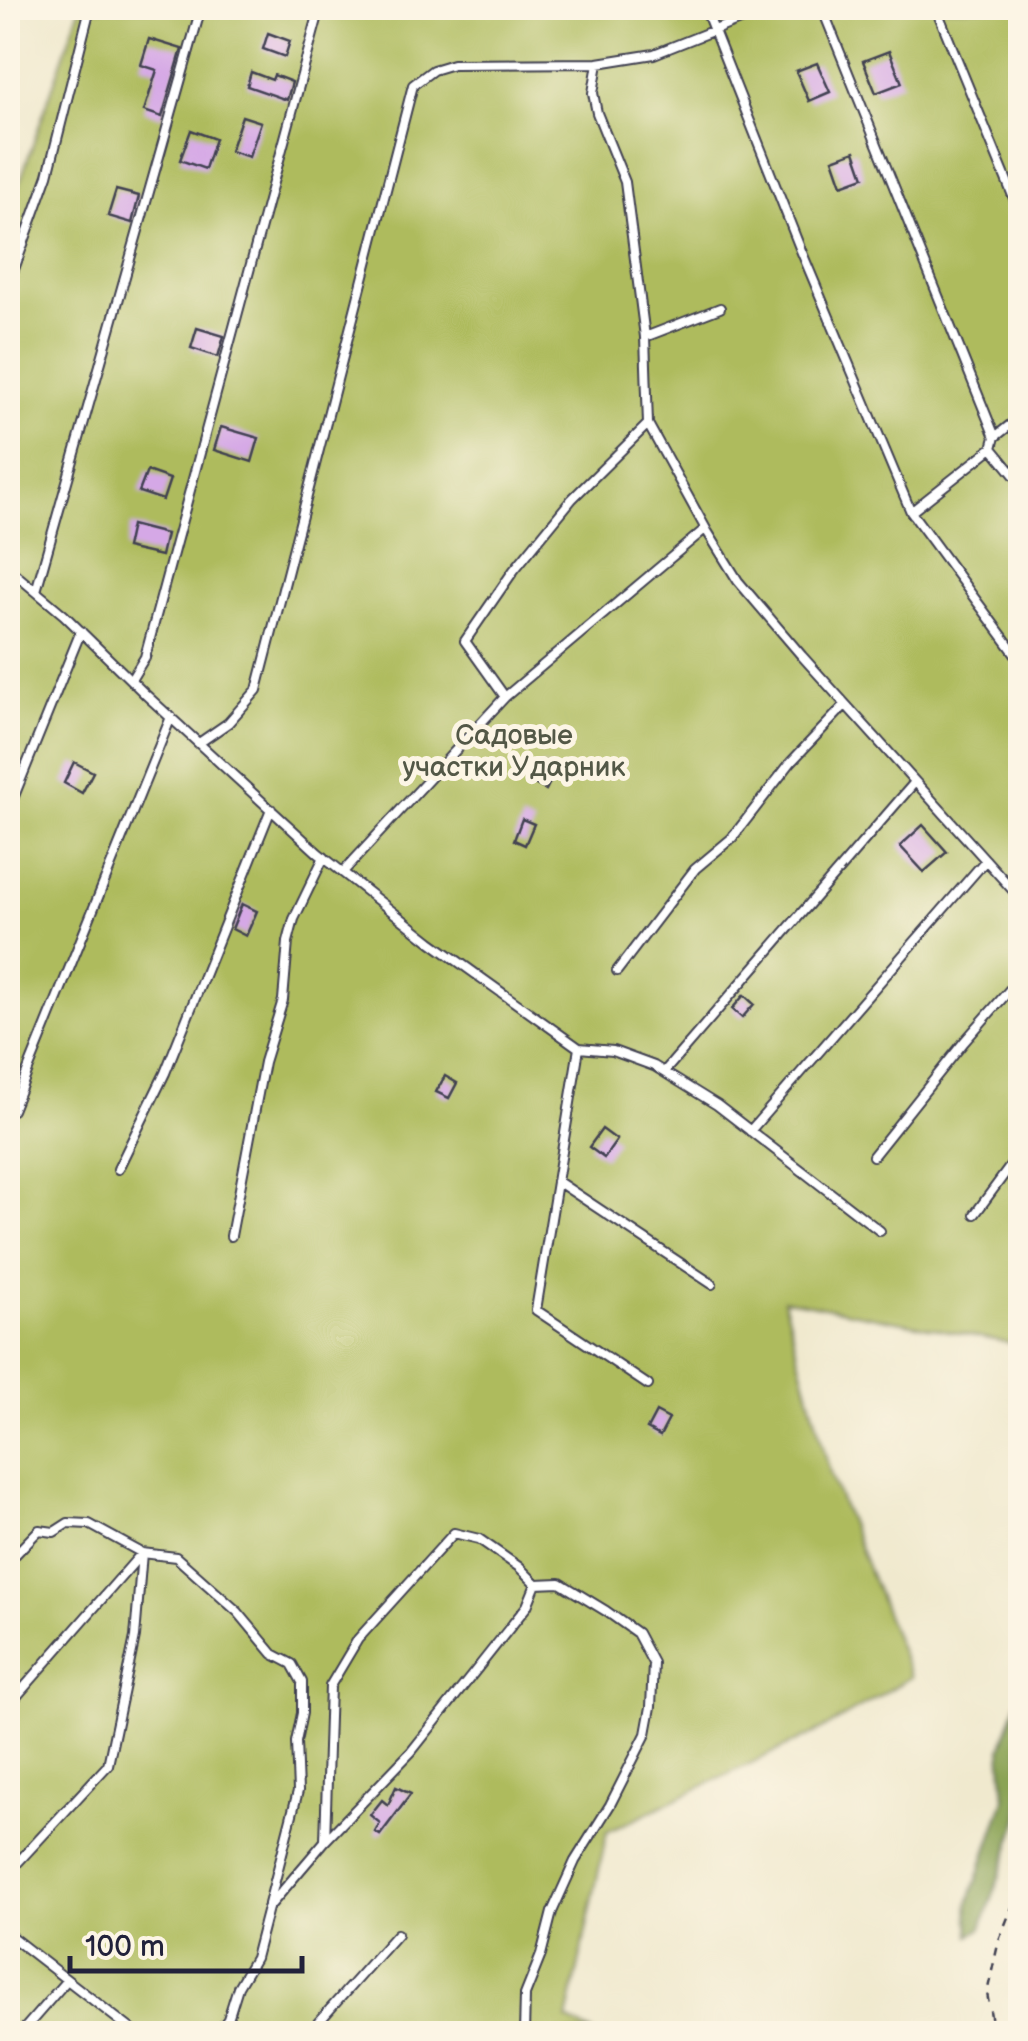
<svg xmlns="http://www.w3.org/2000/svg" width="1028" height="2041" font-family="'Balsamiq Sans',sans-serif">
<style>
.green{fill:#aebb5d;stroke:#686e4c;stroke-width:2.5}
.forest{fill:#8aa354;stroke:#566248;stroke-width:2.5}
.building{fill:#d5a8e6}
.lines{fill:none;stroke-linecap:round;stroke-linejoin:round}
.service-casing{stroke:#414051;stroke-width:12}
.path{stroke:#414051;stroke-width:2.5;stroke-dasharray:8 8;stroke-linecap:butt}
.service{stroke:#fff;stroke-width:8}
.labels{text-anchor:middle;stroke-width:10;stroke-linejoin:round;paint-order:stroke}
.park-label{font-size:28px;fill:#535847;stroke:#fcf5e5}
</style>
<rect width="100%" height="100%" fill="#fcf5e5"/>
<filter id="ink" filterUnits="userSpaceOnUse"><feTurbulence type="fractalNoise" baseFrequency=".01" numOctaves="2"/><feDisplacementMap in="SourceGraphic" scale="20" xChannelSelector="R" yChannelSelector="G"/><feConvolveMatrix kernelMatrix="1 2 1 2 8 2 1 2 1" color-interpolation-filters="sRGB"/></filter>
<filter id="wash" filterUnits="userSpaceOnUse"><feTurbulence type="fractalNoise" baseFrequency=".0048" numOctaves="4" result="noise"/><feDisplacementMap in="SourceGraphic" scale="40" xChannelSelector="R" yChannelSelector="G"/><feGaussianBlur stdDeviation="2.25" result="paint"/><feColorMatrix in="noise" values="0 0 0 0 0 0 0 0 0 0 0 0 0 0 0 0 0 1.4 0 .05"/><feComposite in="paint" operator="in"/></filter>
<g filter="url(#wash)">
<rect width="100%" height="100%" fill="#f0e9ce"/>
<path class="green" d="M80,8h940v1337l-237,-46 48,177 80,201 -84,50 -220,105 -40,188 27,13h-586v-1834l5,3z"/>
<path class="forest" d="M1020,1692v124l-38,112 -12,8 -2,-31 37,-106 -4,-50z"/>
<g id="blocks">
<path class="building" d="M268,33l22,8 -5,16 -22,-8z
M149,39l33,10 -20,68 -18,-6 13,-41 -16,-5z
M889,51l13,32 -26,10 -13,-32z
M817,63l13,29 -21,9 -13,-30z
M251,72l21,8 2,-5 18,7 -5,18 -40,-14z
M242,116l19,6 -12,35 -19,-6z
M191,130l24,9 -10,30 -25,-9z
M855,151l9,26 -22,8 -9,-26z
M116,190l23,6 -7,27 -24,-7z
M197,328l27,8 -6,21 -27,-9z
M221,427l38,11 -7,24 -38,-12z
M147,471l23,8 -7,21 -24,-8z
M131,525l35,9 -5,22 -35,-8z
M74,762l19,10 -11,21 -18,-10z
M542,766l13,6 -9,18 -12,-6z
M522,819l12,5 -9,21 -11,-5z
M923,825l24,27 -23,20 -24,-26z
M242,904l15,7 -11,25 -14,-7z
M744,995l10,9 -12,14 -10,-9z
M445,1076l12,7 -8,15 -13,-6z
M602,1129l15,11 -13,18 -15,-11z
M656,1412l13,7 -9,17 -13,-7z
M396,1787l15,7 -31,41 -5,-3 5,-9 -10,-8 12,-15 6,5z"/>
</g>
</g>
<g filter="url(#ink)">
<use href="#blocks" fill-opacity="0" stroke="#414051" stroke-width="2.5"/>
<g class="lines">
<defs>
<path id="service" d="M705,8l95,240 111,264 109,148
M822,8l173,429
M936,8l84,205
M598,63l-5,30 4,20 28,69 20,155 3,87 59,107 31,50 64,75 218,242
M8,286l40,-111 42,-167
M645,337l75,-29
M992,448l28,34
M911,512l81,-64 3,-11 25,-20
M8,568l56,47 81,79 173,159 113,89 148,106 -43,262 112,75
M36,591l165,-583
M131,680l14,-23 175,-649
M505,697l-40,-56 49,-71 58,-71 76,-75
M199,743l29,-20 29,-33 156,-605 20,-15 20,-6 145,-1 56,-9 116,-46
M8,811l73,-180
M343,872l162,-175 200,-168
M617,971l78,-102 37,-31 59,-76 54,-57
M579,1048l34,3 41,15 63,39 163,126
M664,1072l251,-290
M12,1110l159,-393
M750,1131l236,-271
M873,1156l91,-114 56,-64
M118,1169l47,-96 106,-264
M557,1181l155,103
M975,1214l45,-61
M231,1236l33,-174 19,-62 5,-58 6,-23 30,-62
M8,1562l31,-32 15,2 14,-9 21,1 53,29 34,4 62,55 35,42 19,10 10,18v31l-6,29 2,49 -29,113
M8,1706l134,-153 -7,84 -27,128 -100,108
M325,1841l86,-89 116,-146 9,-22
M8,1934l129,100
M20,2034l47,-54
M217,2034l11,-15 10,-32 17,-29 13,-50 57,-67 5,-155 28,-47 96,-106 25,6 40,28 17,17 24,-1 46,28 31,22 16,30 -2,44 -5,27 -36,71 -35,56 -23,51 -11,43 -16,40 -1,39
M308,2034l89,-100"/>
</defs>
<use href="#service" class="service-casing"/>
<path class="path" d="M994,2034l-7,-41 12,-53 21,-53"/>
<use href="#service" class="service"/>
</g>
</g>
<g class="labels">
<g class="park-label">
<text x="514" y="744">Садовые<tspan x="514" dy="32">участки Ударник</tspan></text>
</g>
</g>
<rect width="1028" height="2041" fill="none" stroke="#fcf5e5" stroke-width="40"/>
<path d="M70 1956v15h232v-15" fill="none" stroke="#22223b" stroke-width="5"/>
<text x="85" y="1956" font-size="30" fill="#22223b" stroke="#fcf5e5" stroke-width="8" paint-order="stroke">100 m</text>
</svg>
